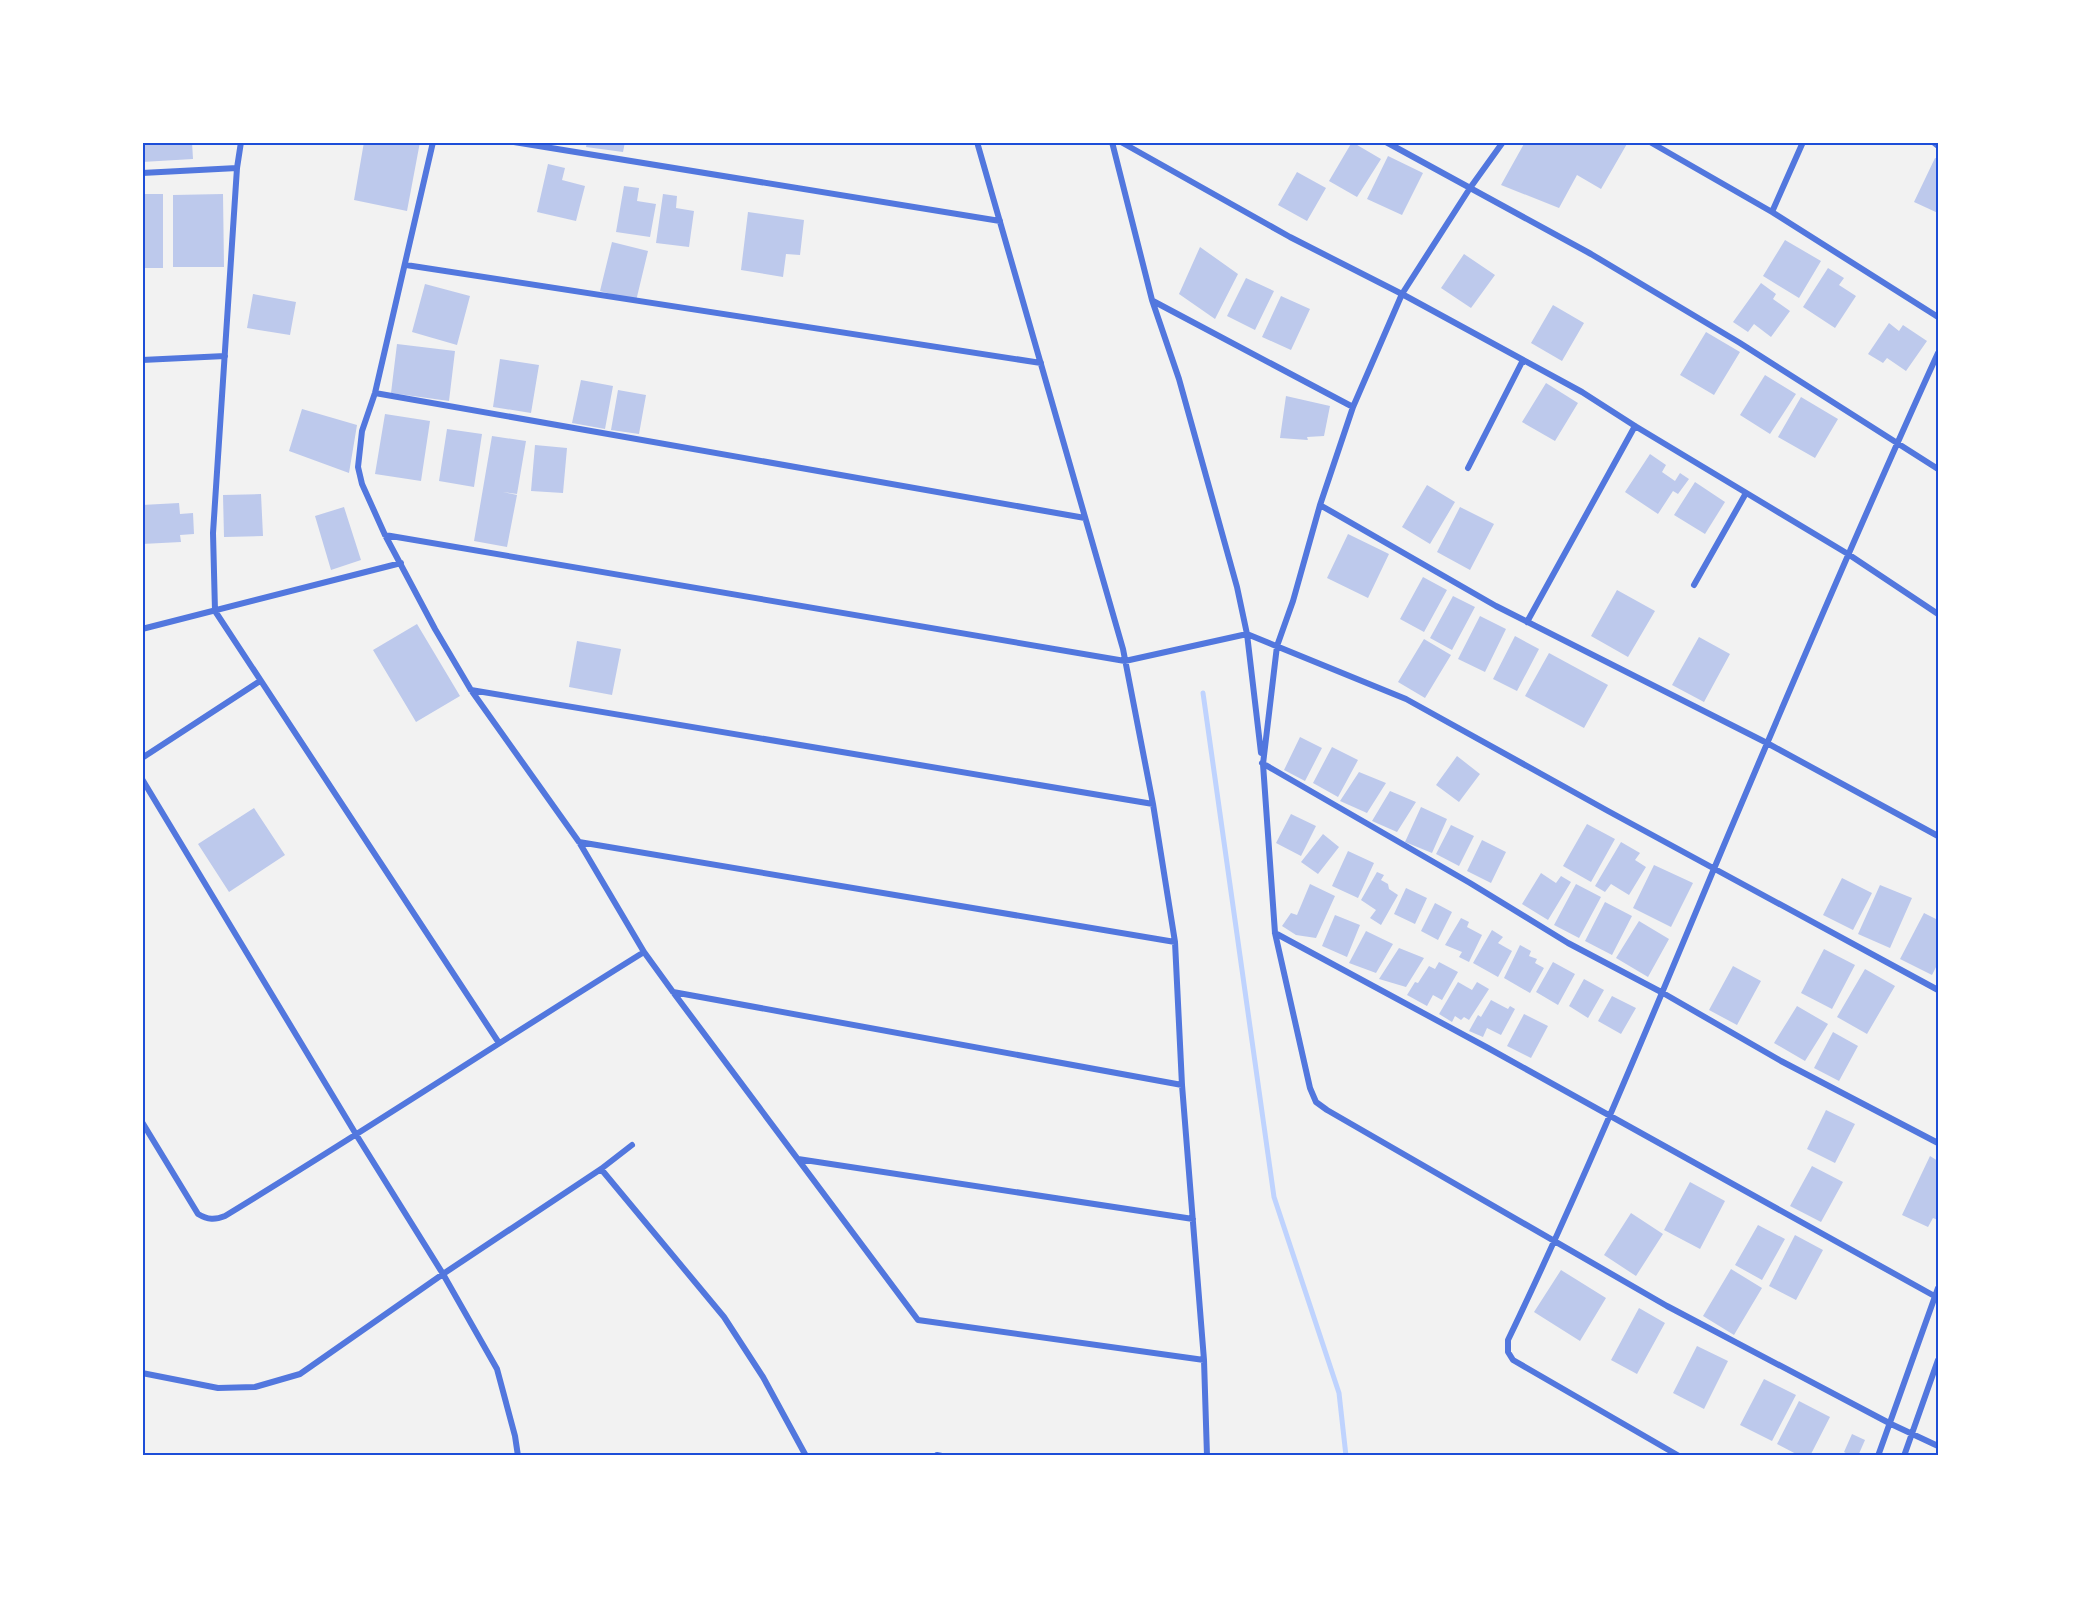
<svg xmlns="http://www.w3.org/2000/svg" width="2081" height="1598" font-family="'Varela Round',sans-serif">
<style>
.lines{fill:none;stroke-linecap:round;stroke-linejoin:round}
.stream{stroke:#bfd3fe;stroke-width:5}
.building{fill:#bdc9ec}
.minor{stroke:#5277de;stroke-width:6}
.neatline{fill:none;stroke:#1d4ed8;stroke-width:2}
</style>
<rect width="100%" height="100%" fill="#f2f2f2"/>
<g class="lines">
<path class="stream" d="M1203,693l71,504 65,196 7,63"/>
</g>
<path class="building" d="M142,142h50l1,17 -51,3z
M364,142h56l-13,69 -53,-11z
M587,142h38l-2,10 -37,-5z
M1352,142l29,17 -24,38 -28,-16z
M1525,142h103l-27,47 -24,-14 -18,33 -58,-23z
M1388,156l35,17 -21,42 -35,-16z
M1935,158l3,1v54l-24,-11z
M548,164l17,4 -3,12 23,6 -9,35 -39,-9z
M1297,172l29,16 -19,33 -29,-16z
M624,186l15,2 -2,13 19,3 -6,33 -34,-5z
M142,194h21v74h-21z
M223,194l1,73h-51v-72z
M663,194l14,2 -1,12 18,3 -5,36 -33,-4z
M748,212l56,8 -4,35 -14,-1 -3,23 -42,-7z
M1785,240l36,21 -22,37 -36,-22z
M612,242l36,9 -12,50 -36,-10z
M1200,247l38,27 -23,45 -36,-25z
M1464,254l31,21 -24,33 -30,-20z
M1828,268l16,10 -5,7 17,11 -21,32 -32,-21z
M1246,278l28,13 -19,39 -28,-14z
M1761,283l15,11 -3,5 17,12 -19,26 -17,-13 -6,8 -15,-10z
M425,284l45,12 -13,49 -45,-13z
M253,294l43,8 -6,33 -43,-7z
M1281,296l29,13 -19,41 -29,-13z
M1553,305l31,18 -22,38 -31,-18z
M1889,323l10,8 4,-6 24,16 -21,30 -19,-13 -4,5 -15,-9z
M1706,332l34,20 -26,43 -34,-20z
M397,344l58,7 -6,50 -58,-8z
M500,359l39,6 -8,48 -38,-6z
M1765,375l31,19 -26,40 -30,-19z
M581,380l32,6 -8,43 -33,-6z
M1546,383l32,20 -23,38 -33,-19z
M618,390l28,5 -7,39 -28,-4z
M1286,396l44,10 -6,30 -17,1 1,3 -28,-2z
M1801,397l37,22 -23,39 -37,-21z
M302,409l55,16 -8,48 -60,-22z
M385,414l45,7 -9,60 -46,-7z
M447,429l35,5 -8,53 -35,-6z
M492,436l34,5 -9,53 -14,-2 14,3 -10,52 -33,-6z
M535,445l32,3 -4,45 -32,-2z
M1650,454l16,11 -4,7 13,9 5,-8 9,6 -11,15 -5,-3 -15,23 -33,-22z
M1695,482l30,20 -20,32 -31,-19z
M1427,485l28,17 -25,42 -28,-17z
M261,494l2,42 -39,1 -1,-42z
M179,503l1,11 13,-1 1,21 -14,1 1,7 -39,2v-39z
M344,507l17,53 -30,10 -16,-54z
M1460,507l34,17 -24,46 -33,-18z
M1348,534l41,20 -21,44 -41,-20z
M1423,577l24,13 -23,42 -24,-13z
M1617,590l38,21 -27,46 -37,-21z
M1453,596l22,11 -23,43 -22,-12z
M1480,616l26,13 -21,43 -27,-13z
M417,624l43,72 -44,26 -43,-72z
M1515,636l24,13 -22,42 -24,-12z
M1699,637l31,17 -26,48 -32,-17z
M1424,639l27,16 -26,43 -27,-16z
M577,641l44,8 -9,46 -43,-8z
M1549,653l59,32 -24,43 -59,-32z
M1300,737l22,11 -17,33 -21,-11z
M1332,747l26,13 -20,37 -25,-14z
M1457,756l23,18 -21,28 -23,-17z
M1359,772l27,11 -19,30 -27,-12z
M1390,791l26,11 -19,30 -25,-11z
M1421,807l26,12 -15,34 -27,-11z
M254,808l31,47 -56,37 -31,-48z
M1291,814l25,12 -15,30 -25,-13z
M1587,824l28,15 -24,43 -28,-16z
M1451,825l23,11 -15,30 -23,-12z
M1323,834l16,13 -21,27 -17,-12z
M1482,840l24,12 -15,31 -24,-12z
M1621,842l19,11 -5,7 11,7 -17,28 -18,-11 -6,8 -10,-6z
M1348,851l26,12 -16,35 -26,-12z
M1654,865l39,18 -22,44 -38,-19z
M1377,872l7,3 -3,5 7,4 1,5 9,6 -17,30 -11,-7 6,-8 -15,-10z
M1541,873l15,10 5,-7 10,6 -23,38 -26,-16z
M1842,878l30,15 -19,37 -30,-15z
M1310,884l25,12 -19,42 -20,-3 -14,-9 9,-13 6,2z
M1576,884l25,13 -22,41 -25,-13z
M1880,885l32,13 -22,50 -32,-14z
M1406,888l21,10 -12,26 -21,-10z
M1605,902l27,14 -20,39 -27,-14z
M1435,903l17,9 -14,28 -17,-9z
M1924,913l14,7v43l-6,12 -32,-16z
M1335,915l25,10 -13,32 -25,-11z
M1461,918l8,4 -2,5 15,8 -13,27 -10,-5 3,-5 -17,-7z
M1639,921l30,18 -21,38 -32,-19z
M1492,930l11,7 -5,6 14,8 -14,26 -25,-14z
M1366,931l27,13 -17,29 -27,-10z
M1520,945l11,6 -2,5 8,3 -2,4 9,5 -14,25 -26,-15z
M1399,948l25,10 -18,29 -27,-8z
M1824,949l31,16 -23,44 -31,-16z
M1439,962l19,10 -16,28 -9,-5 -6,11 -20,-11 8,-13 3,1 11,-17 6,3z
M1553,962l22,12 -17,31 -22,-13z
M1733,966l28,15 -24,44 -28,-15z
M1865,969l30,17 -28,48 -30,-17z
M1584,979l20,11 -16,28 -19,-12z
M1458,982l14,8 5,-8 12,7 -20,31 -5,-3 -3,3 -6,-4 -3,6 -13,-8z
M1612,996l24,12 -15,26 -23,-13z
M1491,1000l17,9 2,-3 5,3 -14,26 -14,-7 -4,9 -14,-6 9,-16 3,2z
M1797,1006l31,18 -23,37 -31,-18z
M1524,1014l24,12 -17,32 -24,-12z
M1833,1032l25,14 -19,35 -25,-13z
M1826,1110l29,14 -20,39 -28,-14z
M1930,1156l8,5v59l-5,-2 -5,9 -26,-12z
M1812,1166l31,16 -22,40 -31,-16z
M1690,1182l35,19 -25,48 -36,-19z
M1631,1213l32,21 -27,42 -32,-21z
M1758,1225l27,14 -23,41 -27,-15z
M1795,1235l28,15 -27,50 -27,-14z
M1731,1269l31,19 -28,47 -31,-19z
M1561,1270l45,28 -26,43 -46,-29z
M1639,1308l26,15 -28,51 -26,-14z
M1697,1346l31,15 -24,48 -31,-16z
M1764,1379l32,16 -24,46 -32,-16z
M1799,1401l31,16 -20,39h-10l-23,-12z
M1852,1434l13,6 -7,16h-7l-7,-4z"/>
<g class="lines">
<path class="minor" d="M241,142l-4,26 -24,365 2,78 284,432
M433,142l-58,251 -13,38 -4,36 4,17 23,51 50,94 36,61 108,152 65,110 29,40 245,328 286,40
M514,142l486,79
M977,142l146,507 30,155 22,138 7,143 22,275 3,96
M1112,142l40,158 27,79 58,208 10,47 14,119
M1121,142l169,95 112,57 180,98 53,34 213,128 90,60
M1386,142l205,112 149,89 198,126
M1503,142l-33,46 -68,106 -49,113 -33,98 -27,96 -16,45 -14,118 12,169 35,155 6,14 11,8 340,196 224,118 47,22
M1650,142l122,70 166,105
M1933,142l5,4
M142,173l95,-5
M1772,212l31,-70
M406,265l635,98
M1153,301l200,106
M142,360l83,-4
M375,393l710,125
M1468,468l55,-108
M1320,505l176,101 271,137 171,93
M385,535l740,126 122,-27 159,65 202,112 330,179
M1694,585l52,-92
M1527,622l108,-196
M142,629l259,-66
M471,690l682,114
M142,758l118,-77
M1262,763l208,120 98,60 95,50 118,68 157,82
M142,779l215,357 86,138 54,95 18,67 3,20
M579,842l596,100
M1275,933l213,115 450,250
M673,992l509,93
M142,1122l56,92c10,6 17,6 27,2 141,-86 279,-177 419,-264
M798,1159l395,60
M601,1169l123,148 39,60 43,79
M142,1373l76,15 37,-1 45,-13 143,-100 158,-105 31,-24
M937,1455l5,1
M1679,1456l-166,-96 -5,-8v-12c75,-156 141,-316 208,-476 72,-171 145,-342 222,-511
M1878,1456l60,-168
M1904,1456l34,-96"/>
</g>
<rect width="2081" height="1598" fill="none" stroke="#ffffff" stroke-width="288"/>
<rect x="144" y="144" width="1793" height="1310" class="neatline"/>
</svg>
